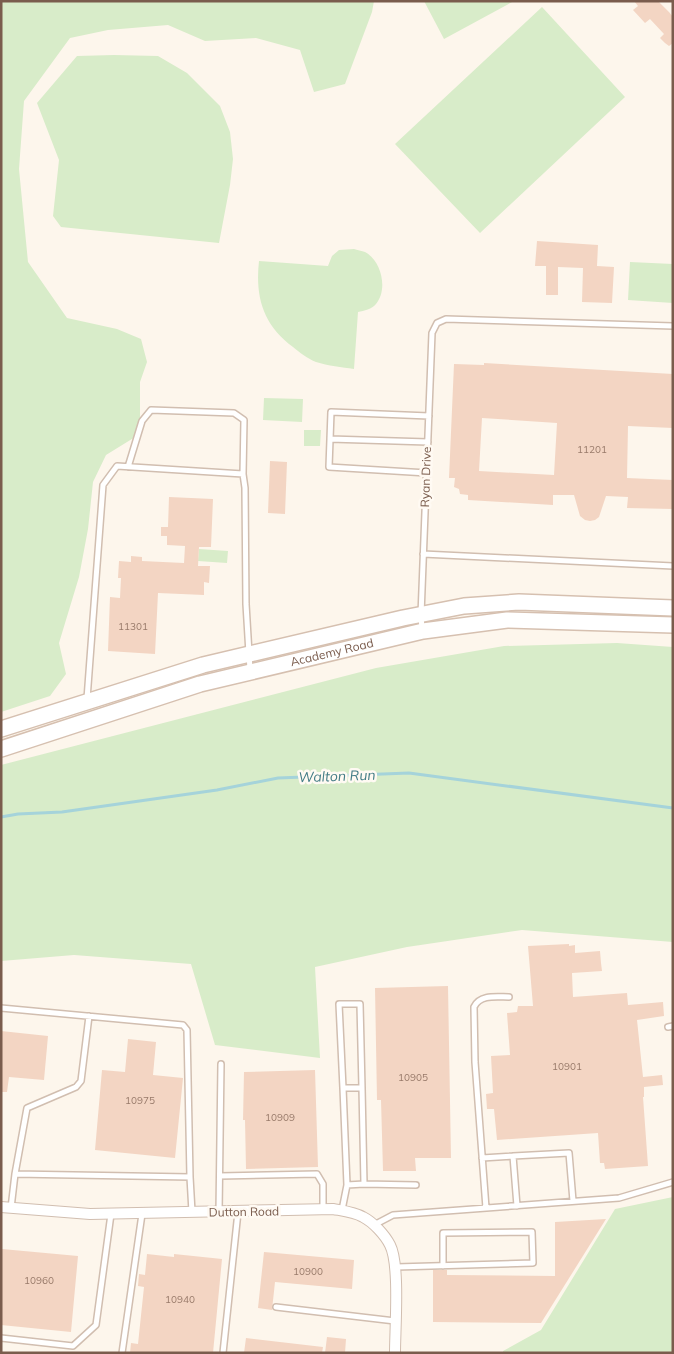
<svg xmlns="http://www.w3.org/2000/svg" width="674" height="1354" font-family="Mulish,sans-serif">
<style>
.green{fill:#d8ecc9}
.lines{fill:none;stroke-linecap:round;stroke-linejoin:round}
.stream{stroke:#a5d3da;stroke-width:3}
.building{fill:#f3d5c3;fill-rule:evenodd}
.service-casing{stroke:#d1beb0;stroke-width:8}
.minor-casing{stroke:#d1beb0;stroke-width:12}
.secondary-casing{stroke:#d6c0b0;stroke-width:18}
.service{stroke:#fff;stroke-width:5}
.minor{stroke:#fff;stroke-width:10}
.secondary{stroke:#fff;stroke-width:15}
.labels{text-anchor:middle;stroke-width:5;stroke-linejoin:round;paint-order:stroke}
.number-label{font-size:10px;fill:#987a6a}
.street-label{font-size:12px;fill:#7a5c4d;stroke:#fffaf3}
.water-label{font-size:14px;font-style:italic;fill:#437c86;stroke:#fffaf3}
</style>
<rect width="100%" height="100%" fill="#fdf6ec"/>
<path class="green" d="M1,1h373l-2,11 -27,72 -31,8 -14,-42 -44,-12 -51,3 -37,-16 -60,5 -38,8 -46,63 -5,68 9,93 39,56 50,11 24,10 6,23 -7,20v52l-34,21 -13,27 -5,47 -9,48 -20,66 7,31 -16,22 -49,16z
M424,1h90l-70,38z
M542,7l83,90 -145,136 -85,-89z
M114,55l44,1 29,17 33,33 10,26 3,27 -3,26 -11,58 -158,-16 -8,-11 6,-56 -22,-57 40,-47z
M354,249c3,1 8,2 11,3 17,9 23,38 11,52 -4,5 -12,7 -18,8l-4,57c-12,-2 -26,-3 -38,-7 -8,-3 -17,-10 -23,-15 -30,-22 -38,-50 -34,-86l69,5 4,-10 7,-6z
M630,262l43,2v39l-45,-3z
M264,398l39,1 -1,23 -39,-2z
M304,430h17l-1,16h-16z
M199,549l29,2 -1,12 -29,-2z
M617,643l56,4v295l-151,-12 -115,17 -92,20 5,91 -105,-13 -24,-81 -117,-9 -73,6v-196l375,-97 128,-22z
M673,1197v156h-170v-2l38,-21 74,-121z"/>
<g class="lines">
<path class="stream" d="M1,817l17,-3 44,-2 155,-22 61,-12 131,-5 264,35"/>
</g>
<path class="building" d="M634,1h24l11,11 4,5v26l-4,3 -4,-3 -5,-5 4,-4 -14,-15 -5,4 -12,-13 5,-4z
M537,241l61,4 -1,21 17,1 -2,36 -30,-1 1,-34 -25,-1v28h-12v-29h-11z
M484,363l189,11v54l-45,-2 -1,52 46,2v29l-46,-1 1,-11 -22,-1 -7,21 -4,3 -5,1 -5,-1 -5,-4 -6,-21h-21v10l-85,-5v-5l-8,-1 -1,-5 -5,-2 1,-9h-6l5,-114 30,1zM482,418l75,5 -3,52 -75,-4z
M270,461l17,1 -2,52 -17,-1z
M169,497l44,2 -2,48h-12l-1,19h12l-1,17 -5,-1v13l-46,-2 -3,61 -47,-3 2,-54 10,1 1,-20h-3l1,-17 12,1v-6l11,1v4l42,2 1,-17 -18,-1v-9h-6v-9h7z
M569,944v2l6,-1v8l25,-2 1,12 1,8 -30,2 1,24 54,-4 1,12 35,-3 1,14 -27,4 6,57 19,-2 1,10 -19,2v10h-1l5,69 -43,3 -1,-6h-4l-2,-30 -101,7 -3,-31h-7l-1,-15 7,-1 -2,-37 19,-1 -3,-42 10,-1 1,-6h15l-5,-60z
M448,986l3,172h-36l1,13h-33l-2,-71h-4l-2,-112z
M1,1031l47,5 -4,44 -35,-3 -2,15h-6z
M128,1039l28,3 -3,33 30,3 -8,80 -80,-8 7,-80 23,2z
M315,1070l3,97 -72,2 -1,-49h-2l1,-48z
M606,1219l-65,104 -108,-1v-52h14v5l108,1v-54z
M2,1249l76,7 -7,76 -70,-7z
M264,1252l90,8 -2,29 -77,-7 -3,28 -14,-2z
M147,1254l27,3v-3l48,5 -9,94h-83l1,-10 7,1 6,-57 -6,-1 1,-12 6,1z
M327,1337l19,2 -1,14h-20z
M246,1338l77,9 -1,6h-78z"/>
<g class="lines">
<defs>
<path id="service" d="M330,439l98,3
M128,467l14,-46 9,-11 83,3 10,7 -1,54
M427,473l-98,-6 2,-55 98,4
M423,554l250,12
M422,630l-1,-15 11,-282 5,-10 9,-4 227,7
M87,699l16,-214 14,-19 126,8 2,14 1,116 4,66
M1,1008l182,17 4,5 3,147
M668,1027l5,-1
M343,1088l-4,-84h21l2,84
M482,1158l31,-2
M15,1174l12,-66 49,-21 5,-6 8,-65
M220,1176l97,-2 6,10v26
M364,1184l52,1
M517,1206l-4,-50 56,-3 4,48
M11,1208l4,-34 175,3 2,35
M486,1208l-11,-146 -1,-55c6,-13 23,-10 35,-10
M342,1210l5,-25 -4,-97h19l2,96 -17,1
M219,1212l2,-148
M374,1225l19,-10 226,-17 54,-16
M396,1267l137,-4 -1,-31 -89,1v33
M276,1307l119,14
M1,1338l72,8 23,-21 15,-111
M122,1353l20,-139
M223,1353l15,-141"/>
<path id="minor" d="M1,1207l89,7 243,-5c11,2 21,3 30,8 10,5 22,18 27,28 10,19 5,83 5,108"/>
<g id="secondary">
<path d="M1,729l202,-64 200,-47 61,-12 55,-4 154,6"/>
<path id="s1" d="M1,749l199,-65 223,-53 84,-11 166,5"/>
</g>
</defs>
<use href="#service" class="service-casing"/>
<use href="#minor" class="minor-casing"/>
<use href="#secondary" class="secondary-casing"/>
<use href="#service" class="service"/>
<use href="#minor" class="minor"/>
<use href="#secondary" class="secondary"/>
</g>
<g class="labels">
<g class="number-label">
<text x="592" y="453">11201</text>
<text x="133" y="630">11301</text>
<text x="567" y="1070">10901</text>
<text x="413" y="1081">10905</text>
<text x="140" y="1104">10975</text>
<text x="280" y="1121">10909</text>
<text x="308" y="1275">10900</text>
<text x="39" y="1284">10960</text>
<text x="180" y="1303">10940</text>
</g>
<g class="street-label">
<text transform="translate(426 477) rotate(-88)" y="4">Ryan Drive</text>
<text dy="4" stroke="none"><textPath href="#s1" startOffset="345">Academy Road</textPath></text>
<text transform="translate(244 1212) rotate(-1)" y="4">Dutton Road</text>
</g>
<g class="water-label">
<text transform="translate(337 776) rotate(-2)" y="5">Walton Run</text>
</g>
</g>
<rect width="674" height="1354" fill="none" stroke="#7a5c4d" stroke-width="5"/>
</svg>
